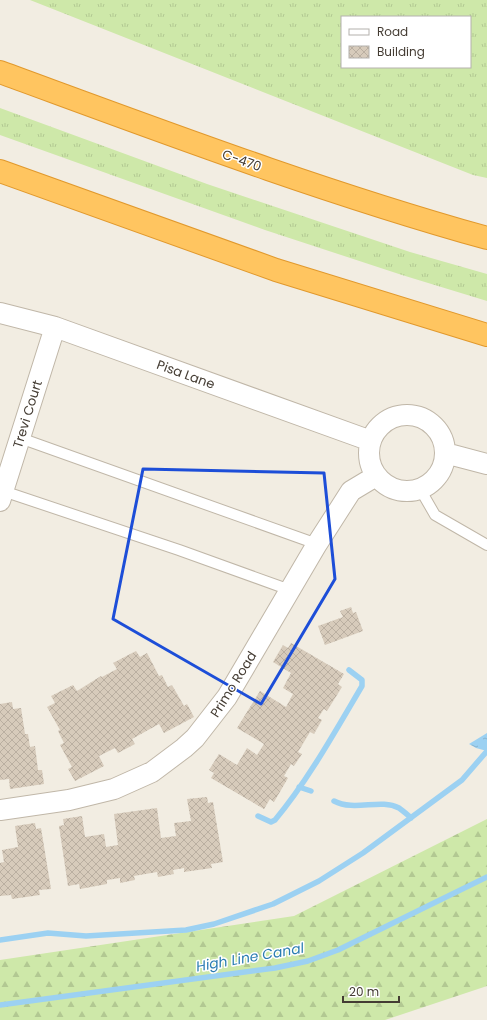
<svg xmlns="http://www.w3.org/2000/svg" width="487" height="1020" font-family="Poppins,sans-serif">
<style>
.grass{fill:url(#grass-tufts);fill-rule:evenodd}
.forest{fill:url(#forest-firs)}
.water{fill:url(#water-ripples)}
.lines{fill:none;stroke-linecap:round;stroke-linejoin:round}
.stream{stroke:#9cd1f2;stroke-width:5.5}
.building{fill:url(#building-cross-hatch)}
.service-casing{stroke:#c0b7a8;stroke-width:12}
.minor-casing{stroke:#c0b7a8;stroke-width:22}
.motorway-casing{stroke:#e1992d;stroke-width:24}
.service{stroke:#fff;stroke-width:10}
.minor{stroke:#fff;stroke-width:20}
.motorway{stroke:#ffc560;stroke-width:22}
.marked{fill:none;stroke:#1d4ed8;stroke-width:3;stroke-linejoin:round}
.labels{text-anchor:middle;stroke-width:3;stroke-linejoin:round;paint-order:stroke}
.street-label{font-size:13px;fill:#443c33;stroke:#fff}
.water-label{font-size:14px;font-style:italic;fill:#2a7cb2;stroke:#fff}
</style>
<defs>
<pattern id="grass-tufts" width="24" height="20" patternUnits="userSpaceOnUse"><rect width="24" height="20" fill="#cee8a9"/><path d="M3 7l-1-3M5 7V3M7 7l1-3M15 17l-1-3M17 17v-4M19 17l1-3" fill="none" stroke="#b2c892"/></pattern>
<pattern id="forest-firs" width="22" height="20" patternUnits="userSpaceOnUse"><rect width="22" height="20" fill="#cee8a9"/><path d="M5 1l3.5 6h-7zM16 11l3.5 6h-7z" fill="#b2c892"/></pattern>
<pattern id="water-ripples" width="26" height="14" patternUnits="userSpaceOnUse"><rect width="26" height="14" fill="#9cd1f2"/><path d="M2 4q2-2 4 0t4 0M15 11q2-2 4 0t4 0" fill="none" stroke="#88b4d0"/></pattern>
<pattern id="building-cross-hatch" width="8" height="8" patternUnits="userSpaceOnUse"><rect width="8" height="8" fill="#d7cbbb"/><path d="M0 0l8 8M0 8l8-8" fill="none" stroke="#baafa1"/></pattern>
</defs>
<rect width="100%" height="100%" fill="#f2ede2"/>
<path class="grass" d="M30,0h457v178l-14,-3zM342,17h128v50h-128z
M0,108l207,76 203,68 77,22v27l-85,-26 -137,-45 -265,-95z"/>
<path class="forest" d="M487,819v167l-102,34h-385v-60l294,-44z"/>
<path class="water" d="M487,733v18l-11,-3 -7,-4z"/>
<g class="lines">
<path class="stream" d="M299,787l12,4
M334,801c21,11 46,-3 65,7 4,3 8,6 12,10
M258,816l13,6 4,-2c32,-38 61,-90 87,-134v-6l-13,-10
M0,940l48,-7 38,3 100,-6 28,-6 59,-20 46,-23 44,-28 99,-73 25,-29
M0,1005l275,-37 33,-7 30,-11 149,-73"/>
</g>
<path class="building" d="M351,607l2,6 3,-1 7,19 -38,14 -7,-19 25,-9 -3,-6z
M291,643l53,31 -6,10 4,3 -15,24 -3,-2 -6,9 4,2 -8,14 -4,-2 -12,20 4,2 -8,12 -3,-2 -7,12 4,2 -14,24 -4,-3 -6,10 -53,-31 3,-5 -5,-3 10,-16 18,11 10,-17 10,7 7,-11 -27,-16 23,-37 26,16 7,-13 -10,-6 8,-15 -18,-11 10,-17 5,3z
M136,651l4,6 7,-4 12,23 3,-1 6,12 4,-2 12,21 3,-2 7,13 -30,16 -5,-9 -27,15 3,5 -17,9 -3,-5 -16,8 5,10 -29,15 -7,-12 4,-2 -12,-22 4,-2 -6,-12 2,-1 -13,-23 8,-4 -4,-7 22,-11 4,6 24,-15 1,1 15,-8 -4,-6z
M12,702l1,7 8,-1 4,26h3l2,13 5,-1 3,24h4l2,14 -34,5 -1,-10 -9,1v-76z
M207,797l1,6 5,-1 10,60 -12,2 1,4 -28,4v-4l-11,2 1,4 -16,3 -1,-5 -23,4 1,4 -15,3v-5l-13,2v4l-27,5 -1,-5 -11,2 -9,-60 5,-1 -1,-6 19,-3 3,21 19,-3 2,13 12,-2 -4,-31 43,-6 4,30 15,-2 -2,-13 17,-2 -4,-22z
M35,823l1,6 5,-1 10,61 -12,1 1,5 -28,4 -1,-4 -11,1v-33l4,-1 -2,-12 16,-3 -3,-21z"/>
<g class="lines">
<defs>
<path id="service" d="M20,438l297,106
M420,489l15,26 52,30
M3,491l176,59 111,40"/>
<path id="minor" d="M0,313l55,14 316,114
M369 453a38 38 0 1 1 76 0a38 38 0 1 1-76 0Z
M445,453l42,11
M0,501l55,-174
M0,810l69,-10 45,-11 38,-17 32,-24 11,-10 32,-41 90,-153 34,-53 25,-15"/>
<path id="motorway" d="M0,72c161,59 322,120 487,166
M0,171l276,99 211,65"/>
</defs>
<use href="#service" class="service-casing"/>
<use href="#minor" class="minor-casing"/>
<use href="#motorway" class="motorway-casing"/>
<use href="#service" class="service"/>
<use href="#minor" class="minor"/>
<use href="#motorway" class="motorway"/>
</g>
<path class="marked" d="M143,469l181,4 11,106 -74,125 -148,-85z"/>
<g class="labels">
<g class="street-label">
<text transform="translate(242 160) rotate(19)" y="5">C-470</text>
<text transform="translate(186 374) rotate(20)" y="5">Pisa Lane</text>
<text transform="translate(27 414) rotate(-73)" y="5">Trevi Court</text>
<text transform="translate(233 684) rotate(-58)" y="5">Primo Road</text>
</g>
<g class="water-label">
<text transform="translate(250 957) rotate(-10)" y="5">High Line Canal</text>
</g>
</g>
<rect x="341" y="16" width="130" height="52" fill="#ffffff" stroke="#b4b1ad"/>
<rect x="349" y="29" width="20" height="6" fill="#ffffff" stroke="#b4b1ad"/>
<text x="377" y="36" font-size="12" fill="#443c33">Road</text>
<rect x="349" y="46" width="20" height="12" fill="url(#building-cross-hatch)" stroke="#b4b1ad"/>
<text x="377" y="56" font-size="12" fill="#443c33">Building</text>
<path d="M343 996v6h56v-6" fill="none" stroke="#443c33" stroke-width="2"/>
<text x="349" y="996" font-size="12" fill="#443c33" stroke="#ffffff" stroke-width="3" paint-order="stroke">20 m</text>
</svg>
